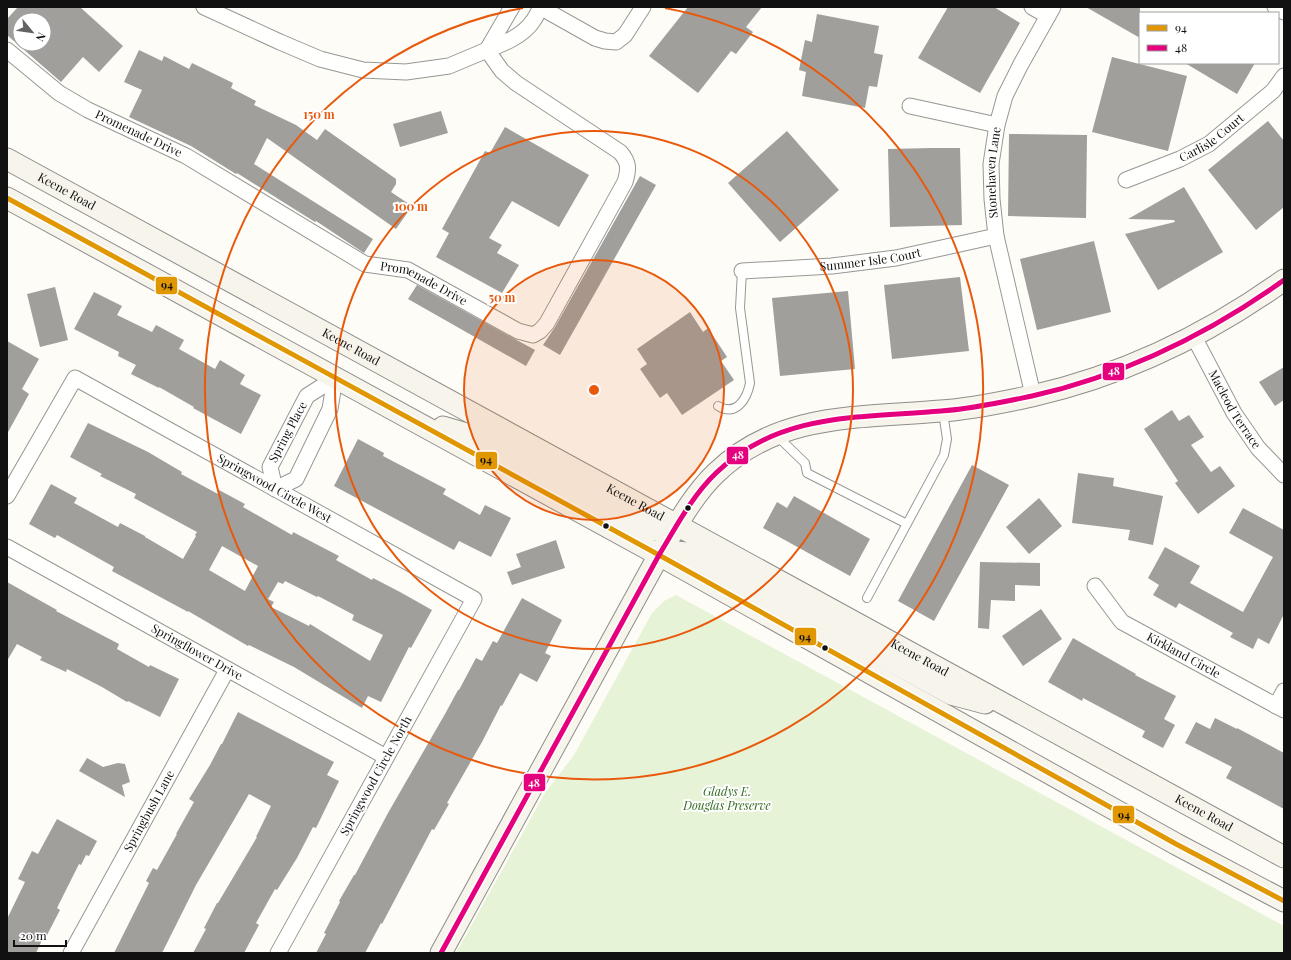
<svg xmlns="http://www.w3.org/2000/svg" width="1291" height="960" font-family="'Playfair Display',serif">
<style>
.green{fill:#e7f3d7}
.building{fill:#a19f9c;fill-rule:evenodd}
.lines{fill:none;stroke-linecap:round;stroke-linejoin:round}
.lane-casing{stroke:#979795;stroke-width:10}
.street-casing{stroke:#979795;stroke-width:17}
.secondary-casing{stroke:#8e8d8b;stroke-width:23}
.lane{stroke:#fffffe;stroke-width:8}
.street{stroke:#fffffe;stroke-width:15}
.secondary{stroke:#f6f4eb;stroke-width:21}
.bus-1-casing{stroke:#fff;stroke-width:8}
.bus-2-casing{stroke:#fff;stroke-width:8}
.bus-1{stroke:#e09702;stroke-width:5}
.bus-2{stroke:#e5007d;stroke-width:5}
.ring{fill:none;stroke:#e8590c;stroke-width:2}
.bus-dot{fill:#111;stroke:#fff;stroke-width:1.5}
.labels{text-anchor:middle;stroke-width:4;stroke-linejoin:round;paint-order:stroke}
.street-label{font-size:12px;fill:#111;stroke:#fff}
.park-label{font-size:12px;font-style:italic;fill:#2f6b1f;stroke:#fff}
.centre{fill:#e8590c;stroke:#fff;stroke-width:2}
.ring-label{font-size:12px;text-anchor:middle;font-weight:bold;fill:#e8590c;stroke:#fff;stroke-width:4;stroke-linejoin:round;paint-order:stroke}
.line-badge{stroke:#fff;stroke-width:1.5}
.badge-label{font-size:11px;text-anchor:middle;font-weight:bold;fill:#fff}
.pale-badge-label{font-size:11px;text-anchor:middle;font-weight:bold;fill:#111}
</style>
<rect width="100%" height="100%" fill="#fdfcf7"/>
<path class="green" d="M676,595l608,331v27h-828l89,-160 29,-38 78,-142 12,-12z"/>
<path class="building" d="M18,7h62l43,39 -24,26 -16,-15 -22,25 -54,-47v-16zM20,20h24v24h-24z
M688,7h74l-16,20 7,5 -17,22 -5,-3 -33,42 -49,-37z
M948,7h46l26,16 -40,70 -62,-35z
M1086,7h54v31z
M817,14l62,12 -5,27 9,2 -6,32 -8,-1 -4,22 -63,-12 4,-24 -7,-2 6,-30 7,2z
M139,50l23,11 2,-5 25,13 3,-6 41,20 -2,5 25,13 -2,4 42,20 21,15 8,-11 71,50v5l-5,8 21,14 -16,23 -129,-91 -13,26 119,75 -9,14 -48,-32 -1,1 -78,-49 -1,1 -45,-28 -62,-29 13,-27 -18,-8z
M1112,57l75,19 -19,75 -76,-19z
M1185,63h70l-18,31z
M441,111l7,22 -48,14 -7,-23z
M1268,121l16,20v66l-28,23 -48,-60z
M505,127l84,48 -30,52 -47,-26 -23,37 13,7 -5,8 22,12 -17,28 -66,-36 13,-24 -7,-4 43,-78 5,2z
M787,131l52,59 -59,52 -52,-59z
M1009,134l78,1 -1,83 -78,-2z
M931,148h29l2,77 -72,2 -2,-78z
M640,176l16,9 -96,170 -17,-10 12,-18z
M1184,187l39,65 -65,38 -33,-56 50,-12 -1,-2 -46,-1z
M1094,241l17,71 -74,18 -17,-71z
M960,277l9,74 -77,8 -8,-74z
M417,285l118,65 -9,16 -118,-67z
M55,287l13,53 -28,7 -13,-53z
M848,291l7,78 -75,7 -8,-78z
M94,292l28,14 -5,9 35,17 4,-7 28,15 -5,9 36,20 5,-9 25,15 -5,9 21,11 -20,39 -48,-26 1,-1 -35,-20v1l-28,-14 5,-9 -18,-9 1,-4 -45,-23z
M690,312l13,20 5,-4 19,29 -6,4 13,19 -52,35 -15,-22 -7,5 -20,-29 7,-5 -10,-15z
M7,341l32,18 -17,30 7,5 -22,40z
M1284,367v33l-9,6 -16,-24z
M1172,410l7,11 10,-6 15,22 -13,8 20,27 9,-6 15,20 -37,28 -23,-31 3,-2 -34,-52z
M88,423l60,29 34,20 -1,2 37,20 1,-4 26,14 -2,3 49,28 1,-3 46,24 -3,4 36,20 1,-2 27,14 32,18 -21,38 -2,-1 -28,55 -13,-6 -6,12 -68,-41 -45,-22 -1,1 -60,-35v1l-76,-41 2,-4 -57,-32 -2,3 -26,-14 22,-40 26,14 -3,5 44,24 2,-4 25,13v1l38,22 13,-23 -1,-1 2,-3 -63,-34 2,-4 -36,-18 2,-2 -32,-17zM222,546l36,20 -13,25 -36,-21zM285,581l32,16 1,-1 36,19 -2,5 31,15 -13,26 -60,-37 -1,2 -38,-19 3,-5 -6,-3 10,-17 5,2z
M358,439l26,14 -1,3 63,33 -3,5 37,21 5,-10 26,13 -20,39 -32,-16 -5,9 -120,-64z
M972,465l37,20 -75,136 -36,-20z
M1078,473l36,5 -1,8 50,10 -10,49 -25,-5 2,-10 -58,-7z
M794,496l76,43 -20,37 -87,-48 14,-26 10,6z
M1039,498l23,28 -33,28 -23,-27z
M1243,508l41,22v84l-15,30 -11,-6 -5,11 -23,-12 3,-4 -54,-30 -3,5 -23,-13 6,-10 -11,-7 17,-31 35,19 -10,17 53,29 30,-55 -44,-24z
M556,540l9,28 -53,17 -5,-13 14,-5 -5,-13z
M980,562l60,1v23l-25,-1v16l-24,-1 -2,29 -11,-1z
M7,582l50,28 -1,1 63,33 -2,5 32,18 1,-2 29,14 -19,38 -32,-16 -1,1 -25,-15 -35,-18 -1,3 -26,-12 2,-3 -25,-13 -10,17z
M522,598l40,22 -17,33 6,3 -14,26 -17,-9 -18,33 -1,-1 -19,37 -35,61 2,1 -15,26 -2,-1 -50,95 -1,-1 -16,30h-49l10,-19 -2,-1 16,-31 -1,-1 15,-26h1l33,-62 57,-99 13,-24h1l17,-32 6,3 11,-20 4,2z
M1041,609l21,30 -39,27 -21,-30z
M1073,638l63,36 -1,1 41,21 -12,23 11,6 -12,23 -21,-11 3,-6 -62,-33 -1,3 -34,-19z
M238,712l96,50 -7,13 12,6 -23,47 -3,-1 -16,31 -20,32 -2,-1 -19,34 3,2 -15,28h-51l13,-24 -2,-1 13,-25h1l39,-66h-1l15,-31 -22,-12 -53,91 -34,68h-48l35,-70 -3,-2 7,-13 4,2 20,-36h-1l18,-32 -5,-3 21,-34 11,-21h1z
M1215,718l22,11v-1l47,25v56l-58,-31 6,-11 -47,-24 11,-21 14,7z
M87,758l16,9 15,-4 7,1 5,18 -8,3 3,12 -46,-26z
M57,819l40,22 -8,15 -3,-1 -5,10 -2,-1 -22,44 3,2 -14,27 -2,-1 -8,17h-29v-34l18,-37 -7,-3 14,-28 6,3z"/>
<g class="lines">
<defs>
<path id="lane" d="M718,406c18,11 29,-7 32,-23l-10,-75 2,-37
M777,436l28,27 2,10 100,51
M867,598l77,-143 3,-16 -4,-27"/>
<g id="street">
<path d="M512,7l-25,43c16,-6 36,-14 46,-29 3,-4 5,-9 8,-14"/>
<path d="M540,7l55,31 10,3 11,1 9,-7 18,-28"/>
<path d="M1032,7l16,9"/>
<path d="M1275,7l9,5"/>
<path id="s1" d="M7,50l52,43 29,17 98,46 179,108 43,6 110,61 15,4 7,-4 7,-8 78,-141c4,-13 4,-20 -5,-30l-104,-69 -14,-12 -15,-21 -38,16 -43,6 -43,-2 -43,-11 -40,-17 -76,-35"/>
<path d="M910,106l87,19"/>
<path id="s2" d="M1126,180l54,-21 29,-15 64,-53 11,-15"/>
<path id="s3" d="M742,271l90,-5 64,-8 100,-22"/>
<path id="s4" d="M1194,337l40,76 24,35 26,27"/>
<path d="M335,378l-5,31 -34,70 -21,10 -5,-22 37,-71z"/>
<path id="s5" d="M1033,395l-37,-159 -4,-37 -1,-35 6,-39 8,-29 16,-32 32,-57"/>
<path id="s6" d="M7,496l68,-118 399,221 -196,354"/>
<path id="s7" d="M7,547l379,210"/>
<path id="s8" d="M1095,586l27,36 162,88"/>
<path d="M1276,706l8,-15"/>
<path id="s9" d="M71,953l156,-283"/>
</g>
<g id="secondary">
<path id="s10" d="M7,159l1277,698"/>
<path d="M7,198l652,357 517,289 108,57"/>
<path d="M443,427l27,8 165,90c17,6 24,7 42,1"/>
<path d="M659,555c19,-4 27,-4 45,3l247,136 34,9"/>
<path d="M441,953l218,-398c17,-28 33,-59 57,-82 63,-61 144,-55 225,-62 31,-2 62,-9 91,-15 93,-21 175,-61 252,-116"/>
</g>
</defs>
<use href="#lane" class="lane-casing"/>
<use href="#street" class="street-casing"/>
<use href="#secondary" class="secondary-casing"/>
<use href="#lane" class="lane"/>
<use href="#street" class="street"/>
<use href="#secondary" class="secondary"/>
<defs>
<path id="bus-1" d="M7,198l652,357 517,289 108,57"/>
<path id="bus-2" d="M441,953l218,-398c17,-28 33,-59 57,-82 63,-61 144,-55 225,-62 31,-2 62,-9 91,-15 93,-21 175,-61 252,-116"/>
</defs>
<use href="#bus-1" class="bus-1-casing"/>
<use href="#bus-2" class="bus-2-casing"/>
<use href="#bus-1" class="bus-1"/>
<use href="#bus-2" class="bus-2"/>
</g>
<circle cx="594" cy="390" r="130" fill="#e8590c" fill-opacity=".12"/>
<g class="ring">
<circle cx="594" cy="390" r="130"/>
<circle cx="594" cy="390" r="259"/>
<path d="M665 8A389 389 0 1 1 523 8"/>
</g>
<g class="bus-dot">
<circle cx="688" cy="508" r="3.5"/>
<circle cx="606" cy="526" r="3.5"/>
<circle cx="825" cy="648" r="3.5"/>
</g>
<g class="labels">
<g class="street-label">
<text dy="4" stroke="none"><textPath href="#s1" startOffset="157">Promenade Drive</textPath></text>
<text dy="4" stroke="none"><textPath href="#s2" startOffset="96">Carlisle Court</textPath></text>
<text dy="4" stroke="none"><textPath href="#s5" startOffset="227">Stonehaven Lane</textPath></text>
<text dy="4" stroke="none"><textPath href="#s10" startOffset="68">Keene Road</textPath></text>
<text dy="4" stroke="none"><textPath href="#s3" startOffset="129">Summer Isle Court</textPath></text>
<text dy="4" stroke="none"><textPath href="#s1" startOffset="481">Promenade Drive</textPath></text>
<text dy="4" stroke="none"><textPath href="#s10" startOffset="392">Keene Road</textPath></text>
<text dy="4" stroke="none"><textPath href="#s4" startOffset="83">Macleod Terrace</textPath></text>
<text transform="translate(288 432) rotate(-62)" y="4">Spring Place</text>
<text dy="4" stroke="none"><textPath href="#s6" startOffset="364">Springwood Circle West</textPath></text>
<text dy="4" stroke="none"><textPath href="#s10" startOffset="716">Keene Road</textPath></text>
<text dy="4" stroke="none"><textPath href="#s7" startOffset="217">Springflower Drive</textPath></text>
<text dy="4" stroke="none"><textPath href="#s8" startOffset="115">Kirkland Circle</textPath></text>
<text dy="4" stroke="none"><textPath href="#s10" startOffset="1040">Keene Road</textPath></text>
<text transform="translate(376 776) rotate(-61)" y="4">Springwood Circle North</text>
<text dy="4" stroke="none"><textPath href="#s9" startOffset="162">Springbush Lane</textPath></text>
<text dy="4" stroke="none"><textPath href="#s10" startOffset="1364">Keene Road</textPath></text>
</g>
<g class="park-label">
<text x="727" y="796">Gladys E.<tspan x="727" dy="14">Douglas Preserve</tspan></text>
</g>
</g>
<circle cx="594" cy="390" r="6" class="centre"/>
<g class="ring-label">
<text x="319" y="119">150 m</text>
<text x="411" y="211">100 m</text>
<text x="502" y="302">50 m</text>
</g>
<g class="line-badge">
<rect x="155" y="276" width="23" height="19" rx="4" fill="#e09702"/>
<rect x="1102" y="362" width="23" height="19" rx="4" fill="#e5007d"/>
<rect x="726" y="446" width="23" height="19" rx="4" fill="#e5007d"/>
<rect x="475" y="451" width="23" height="19" rx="4" fill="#e09702"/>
<rect x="794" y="627" width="23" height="19" rx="4" fill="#e09702"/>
<rect x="523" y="773" width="23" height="19" rx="4" fill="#e5007d"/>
<rect x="1112" y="805" width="23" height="19" rx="4" fill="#e09702"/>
</g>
<g class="badge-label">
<text x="1114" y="375">48</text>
<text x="738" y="459">48</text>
<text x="534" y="787">48</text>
</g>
<g class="pale-badge-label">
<text x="167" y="289">94</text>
<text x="486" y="464">94</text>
<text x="805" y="641">94</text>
<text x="1124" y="819">94</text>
</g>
<rect width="1291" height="960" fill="none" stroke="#111111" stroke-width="16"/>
<rect x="1139" y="12" width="140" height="52" fill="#ffffff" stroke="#a0a0a0"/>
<rect x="1147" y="25" width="20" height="6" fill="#e09702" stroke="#a0a0a0"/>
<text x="1175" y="32" font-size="12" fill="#111111">94</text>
<rect x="1147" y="45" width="20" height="6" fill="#e5007d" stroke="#a0a0a0"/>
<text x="1175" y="52" font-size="12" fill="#111111">48</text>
<g transform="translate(32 32) rotate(119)"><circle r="19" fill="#ffffff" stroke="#a0a0a0"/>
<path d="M0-3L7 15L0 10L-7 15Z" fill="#646362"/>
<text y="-6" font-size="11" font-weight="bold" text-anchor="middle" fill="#111111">N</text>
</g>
<path d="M14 940v6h52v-6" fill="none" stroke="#111111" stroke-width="2"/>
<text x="20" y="940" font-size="12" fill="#111111" stroke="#ffffff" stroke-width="3" paint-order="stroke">20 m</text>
</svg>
